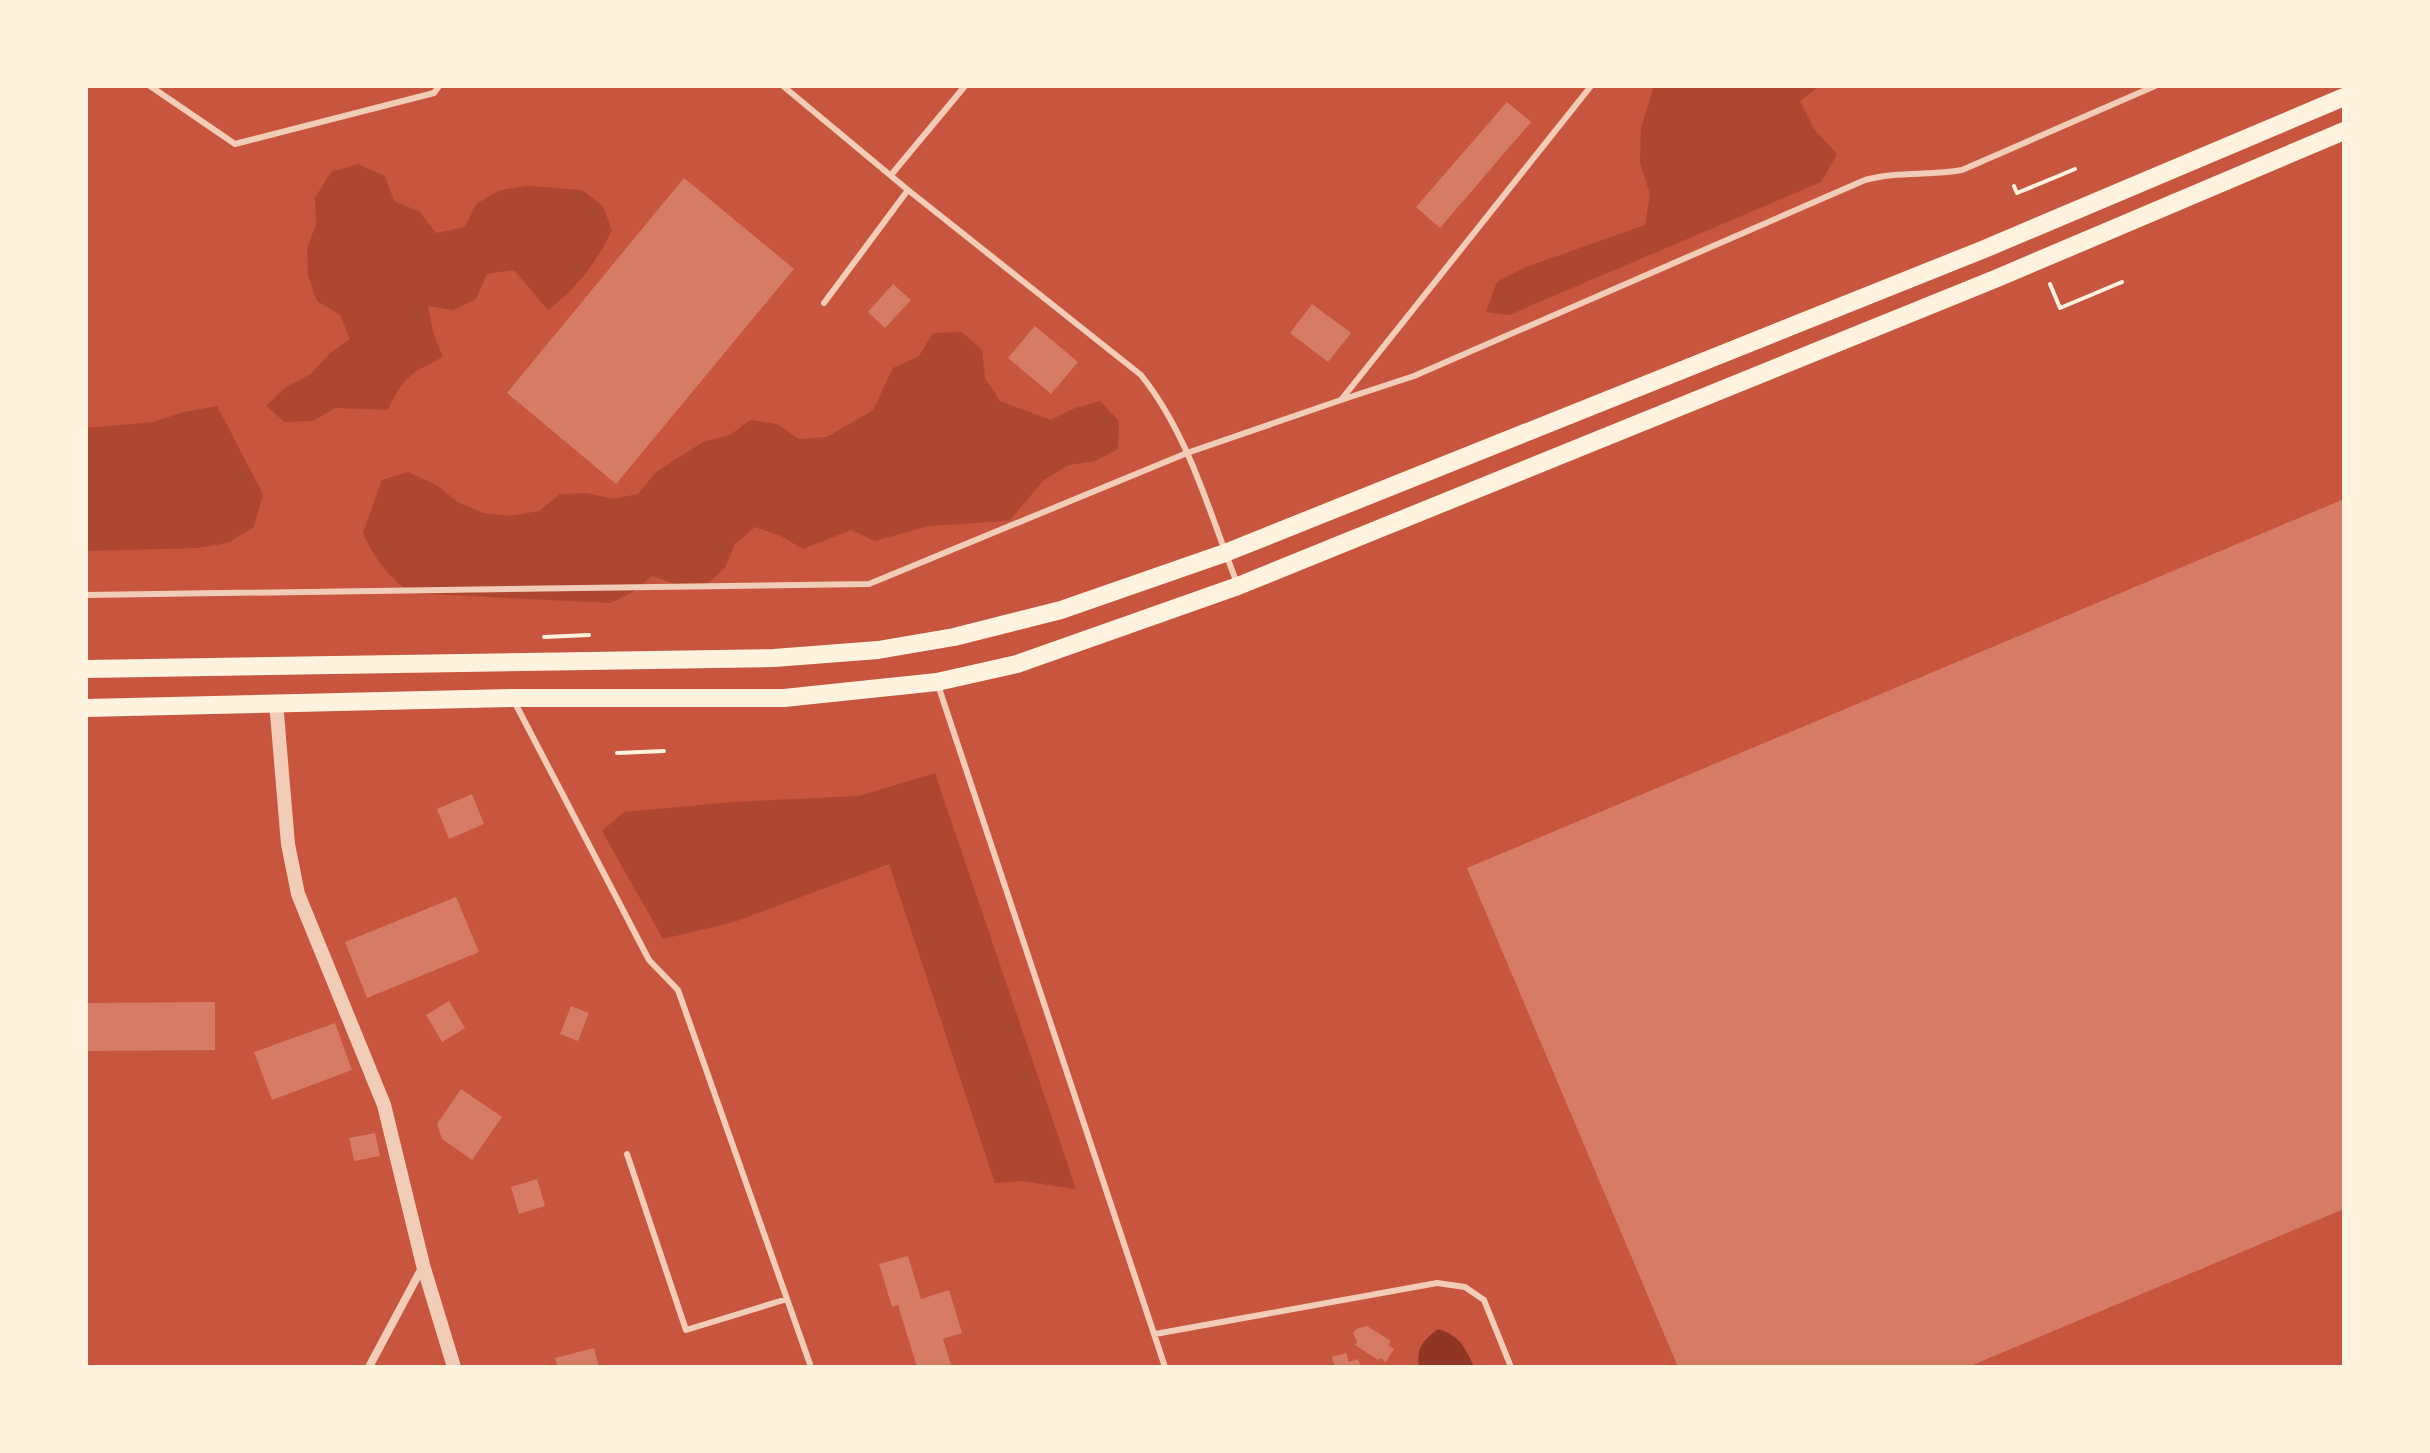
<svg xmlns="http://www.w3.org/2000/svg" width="2430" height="1453" font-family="'Fira Sans',sans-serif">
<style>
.green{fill:#ae4732}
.water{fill:#8f3625}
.building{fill:#d67c66}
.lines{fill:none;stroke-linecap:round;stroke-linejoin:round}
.path{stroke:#fff3e0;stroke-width:4}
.service{stroke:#f1ccb7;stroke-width:6}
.minor{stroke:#f1ccb7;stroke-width:8}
.tertiary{stroke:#f1ccb7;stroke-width:14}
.primary{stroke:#fff3e0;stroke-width:18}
</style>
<rect width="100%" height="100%" fill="#c8553d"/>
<path class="green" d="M1654,86h165l-19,15 14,28 23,25 -16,28 -312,133 -23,-3 11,-30 29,-15 119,-42 5,-31 -10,-31 1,-35z
M358,164l27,12 9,25 26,11 16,21 29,-6 11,-23 24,-14 27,-4 55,4 21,16 9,24c-15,32 -36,59 -64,80l-34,-40 -27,4 -11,25 -23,11 -25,-4 5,26 10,25c-32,16 -40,20 -55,53l-53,-2 -22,13 -28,1 -19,-16 20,-19 25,-13 18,-20 21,-15 -10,-24 -23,-14 -9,-25 -1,-27 9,-25 -1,-26 16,-26z
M962,332l20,18 3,28 15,23 51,19 24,-12 25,-7 19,20 -1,28 -23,12 -26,4 -25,15 -35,41 -81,5 -53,15 -24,-11 -48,19 -22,-13 -26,-9 -20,17 -10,24 -20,18 -27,-1 -26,-9 -19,16 -23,11 -200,-10c-22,-18 -36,-34 -47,-60l19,-53 26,-8 28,13 22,17 25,11 27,3 29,-5 21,-17 27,-1 26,6 25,-5 18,-22 47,-30 27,-7 20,-15 27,4 22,15 28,-2 46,-27 20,-42 26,-12 14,-23z
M217,406l46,88 -9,33 -26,16 -31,5 -111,3v-123l67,-6 31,-10z
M935,773l141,416 -55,-8 -26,2 -106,-319 -155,58 -71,17 -61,-108 22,-19 109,-10 126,-6z"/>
<path class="water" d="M1438,1329c21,6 27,18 36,38h-55c-3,-19 4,-27 19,-38z"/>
<path class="building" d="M1507,102l24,20 -91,106 -24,-21z
M684,178l110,91 -178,215 -109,-91z
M893,284l18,16 -26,28 -17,-16z
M1312,304l39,29 -23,29 -38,-29z
M1035,326l43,36 -27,32 -43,-36z
M2344,499v710l-376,158h-290l-211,-499z
M472,794l12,30 -35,15 -12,-30z
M456,897l23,55 -112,46 -22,-56z
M449,1001l16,27 -23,14 -16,-27z
M215,1002v48l-129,1v-48z
M571,1006l18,7 -11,28 -18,-7z
M335,1023l17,47 -80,30 -18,-48z
M461,1089l41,28 -30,43 -30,-21 -5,-15z
M375,1133l5,23 -26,5 -5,-23z
M537,1179l8,27 -26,8 -8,-27z
M908,1256l13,43 28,-9 13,43 -19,6 8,26 -34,2 -19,-62 -6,2 -13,-43z
M1367,1326l24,15 -3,4 6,4 -8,13 -6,-4 -2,2 -23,-15 2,-3 -4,-9 3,-4z
M594,1348l5,19h-41l-3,-9z
M1346,1353l3,9 9,-3 3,8h-26l-3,-10z"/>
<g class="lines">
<path class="path" d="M2014,186l3,7 58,-24
M2050,284l10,24 62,-26
M544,637l45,-2
M617,753l47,-2"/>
<path class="service" d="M150,86l85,58 199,-51 5,-7
M783,86l125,104
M891,175l74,-89
M824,303l84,-113 233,185c48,60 68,137 96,208
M1341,400l73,-24 451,-196c32,-9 64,-4 97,-10l193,-84
M86,595l783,-11 318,-131 154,-53 250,-314
M938,685l227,682
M514,701l135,259 29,30 133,377
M627,1154l59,176 101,-31
M1155,1334l282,-51 28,4 19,13 27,67"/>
<path class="minor" d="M369,1367l54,-101"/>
<path class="tertiary" d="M276,702l12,142 10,50 86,211 39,160 31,102"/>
<path class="primary" d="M86,669l688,-11 104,-8 76,-13 107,-27 164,-57 757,-303 362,-153
M86,708l426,-10h272l153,-16 80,-18 221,-78 757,-307 349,-148"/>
</g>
<rect width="2430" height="1453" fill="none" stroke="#fff3e0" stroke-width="176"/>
</svg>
